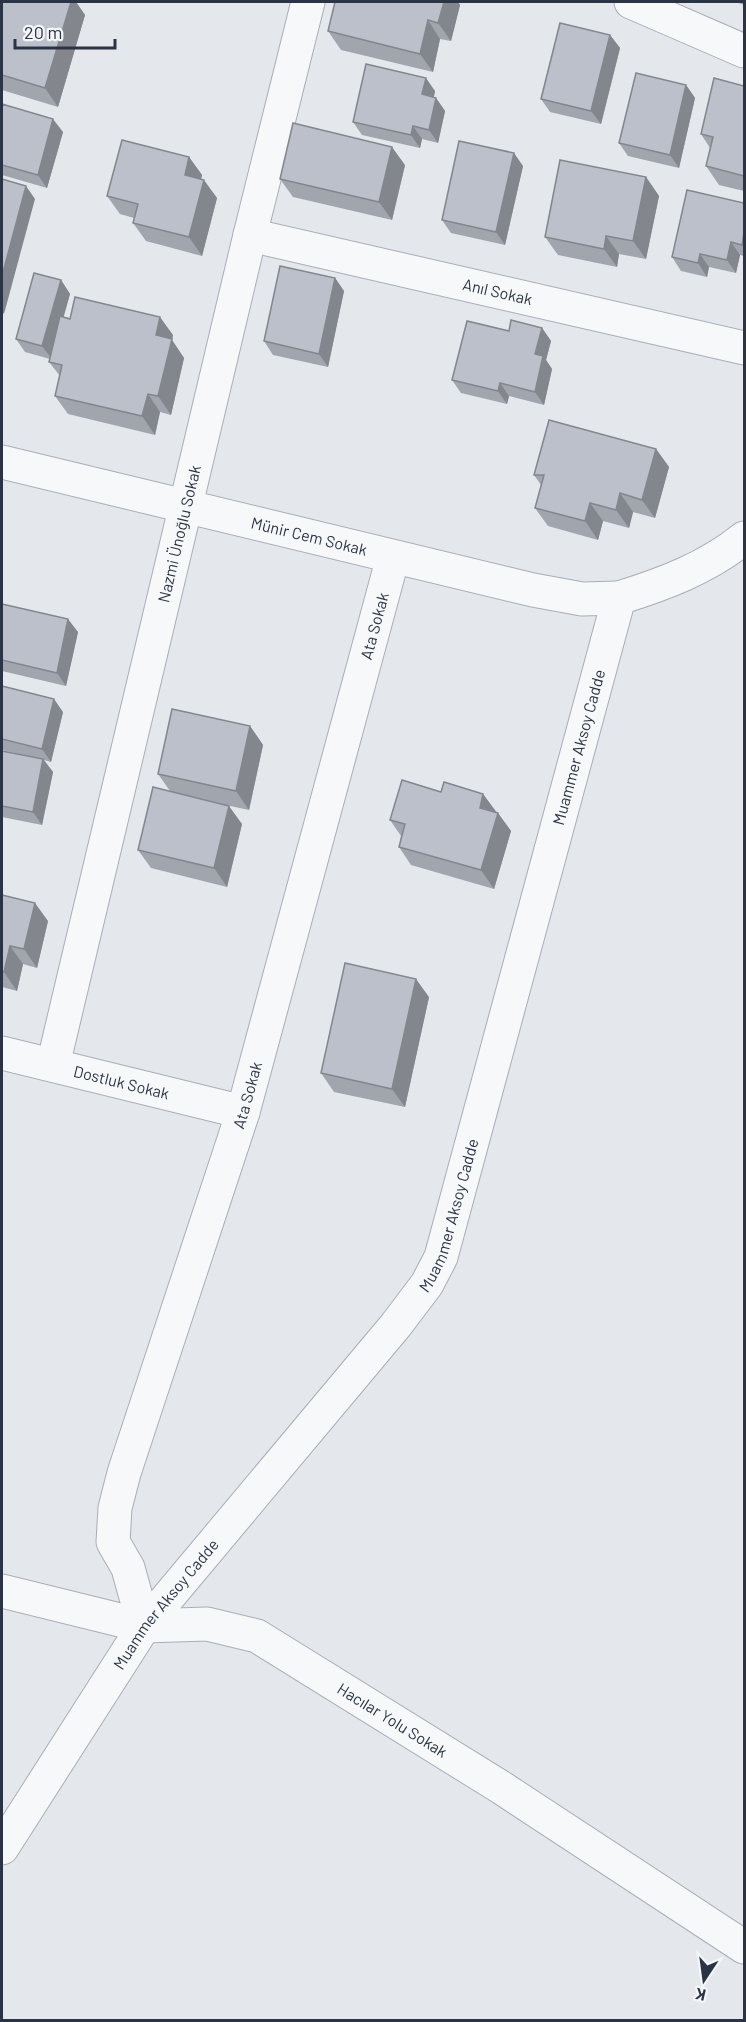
<svg xmlns="http://www.w3.org/2000/svg" width="746" height="2022" font-family="Barlow,sans-serif">
<style>
.lines{fill:none;stroke-linecap:round;stroke-linejoin:round}
.minor-casing{stroke:#a9aeb7;stroke-width:35}
.minor{stroke:#f7f8fa;stroke-width:33}
.wall{fill:#a1a5ae}
.shaded-wall{fill:#83868d}
.building{fill:#bbc0ca;stroke:#83868d;stroke-width:1.5}
.labels{text-anchor:middle;stroke-width:4.5;stroke-linejoin:round;paint-order:stroke}
.street-label{font-size:16px;fill:#2b3445;stroke:#f4f6f9}
</style>
<rect width="100%" height="100%" fill="#e4e7ec"/>
<g class="lines">
<defs>
<g id="minor">
<path d="M631,2l113,49"/>
<path id="s1" d="M250,235l494,113"/>
<path id="s2" d="M2,462l531,128 49,9 37,-1"/>
<path id="s3" d="M2,1053l241,59"/>
<path id="s4" d="M53,1065l197,-830 58,-233"/>
<path id="s5" d="M2,1591l142,35 63,-2 50,12 245,152 242,159"/>
<path id="s6" d="M144,1626l-16,-58 -15,-26 2,-34 9,-35 119,-361 150,-555"/>
<path id="s7" d="M2,1848l142,-222 252,-301 31,-41 14,-27 178,-659c45,-14 88,-30 125,-60"/>
</g>
</defs>
<use href="#minor" class="minor-casing"/>
<use href="#minor" class="minor"/>
</g>
<path class="wall" d="M2,2h74l9,13 -27,92 -56,-17z
M334,2h124l2,3 -9,36 -11,-2 -7,33 -92,-22 -13,-19 7,-28z
M736,2h8v3z
M610,35l10,13 -19,76 -51,-12 -9,-13z
M686,85l9,13 -16,70 -51,-12 -9,-13z
M744,86v105l-25,-6 -13,-19 4,-18 -9,-14z
M435,91l-1,6 2,1 9,13 -7,32 -16,-4 -2,9 -58,-13 -9,-13z
M2,104l61,28 -16,56 -45,-13z
M189,157l13,18 -1,4 16,19 -15,58 -56,-15 -13,-18 1,-5 -14,-4 -13,-18z
M405,165l-13,55 -99,-23 -13,-18z
M523,166l-18,79 -54,-12 -9,-13z
M646,177l13,19 -13,63 -27,-5 -2,13 -59,-12 -13,-18z
M744,203v53l-4,-1 -4,18 -27,-6 -2,10 -26,-6 -9,-14z
M335,278l9,13 -16,76 -55,-12 -9,-14z
M61,280l9,14 -7,23 110,18 -1,5 12,18 -13,57 -11,-3 -5,23 -87,-21 -13,-18 5,-20 -11,-14 1,-3 -25,-7 -9,-13z
M542,328l9,13 -5,19 6,9 -8,36 -35,-9 -2,8 -46,-11 -9,-13 57,-49z
M656,449l13,18 -14,51 -22,-6 -4,16 -26,-7 -5,19 -50,-14 -13,-18 6,-23 -7,-10z
M2,604l76,28 -12,54 -64,-15z
M2,686l61,26 -12,50 -7,-2 9,12 -11,53 -40,-8v-66l26,5 -26,-6z
M250,726l13,19 -14,65 -28,-6 21,20 -15,63 -76,-19 -13,-18 32,-59 -12,-17z
M441,792l42,2 28,37 -17,58 -83,-24 -12,-18 2,-11 -11,-16z
M2,895l46,26 -11,47 -14,-4 -6,27 -15,-4z
M429,997l-24,110 -71,-15 -13,-19z"/>
<path class="shaded-wall" d="M71,2h5l9,13 -27,92 -13,-19z
M444,2h14l2,3 -9,36 -13,-18z
M428,20l12,19 -7,33 -13,-18z
M610,35l10,13 -19,76 -10,-13z
M426,78l9,13 -4,17 -9,-14z
M686,85l9,13 -16,70 -9,-13z
M436,98l9,13 -7,32 -9,-13z
M53,119l10,13 -16,56 -9,-13z
M413,126l9,13 -2,9 -9,-13z
M392,147l13,18 -13,55 -13,-18z
M514,153l9,13 -18,79 -9,-13z
M189,157l13,18 -4,18 -13,-18z
M646,177l13,19 -13,63 -13,-18z
M204,180l13,18 -15,58 -13,-19z
M26,186l9,13 -31,115 -2,-3v-35z
M744,232v17l-2,-4z
M606,236l13,18 -2,13 -13,-18z
M731,242l9,13 -4,18 -9,-13z
M700,254l9,13 -2,10 -9,-14z
M335,278l9,13 -16,76 -9,-13z
M61,280l9,14 -18,65 -10,-13z
M160,317l13,18 -1,5 12,18 -13,57 -13,-19 -2,-61z
M542,328l9,13 -5,19 6,9 -8,36 -9,-13v-38z
M500,383l9,13 -2,8 -9,-13z
M148,394l12,18 -5,23 -13,-19z
M656,449l13,18 -14,51 -13,-18z
M620,493l13,19 -4,16 -13,-18z
M590,503l13,18 -5,19 -13,-19z
M68,619l10,13 -12,54 -9,-13z
M54,699l9,13 -12,50 -9,-13z
M250,726l13,19 -14,65 -13,-19z
M43,759l10,13 -11,53 -9,-13z
M483,794l13,18 -16,-4z
M229,806l13,18 -15,63 -13,-19z
M498,813l13,18 -17,58 -13,-19z
M35,903l13,18 -11,47 -13,-19z
M10,946l13,18 -6,27 -13,-19z
M416,979l13,18 -24,110 -13,-18z"/>
<path class="building" d="M2,2h69l-26,86 -43,-13z
M335,2h109l-6,21 -10,-3 -8,34 -92,-23z
M560,23l50,12 -19,76 -50,-12z
M366,64l60,14 -4,16 14,4 -7,32 -16,-4 -2,9 -58,-13z
M636,73l50,12 -16,70 -51,-12z
M714,78l30,8v90l-38,-10 7,-29 -12,-3z
M2,104l51,15 -15,56 -36,-10z
M293,123l99,24 -13,55 -99,-23z
M122,140l67,17 -4,18 19,5 -15,57 -56,-14 5,-19 -31,-8z
M459,141l55,12 -18,79 -54,-12z
M560,160l86,17 -13,64 -27,-5 -2,13 -59,-12z
M2,179l24,7 -24,90z
M687,190l57,13v29l-2,13 -11,-3 -4,18 -27,-6 -2,9 -26,-6z
M280,266l55,12 -16,76 -55,-13z
M34,273l27,7 -19,66 -26,-7z
M75,297l85,20 -4,18 16,4 -14,57 -10,-2 -6,22 -87,-20 7,-31 -13,-3 11,-46 10,3z
M511,320l31,8 -7,26 8,2 -8,36 -35,-9 -2,8 -46,-11 15,-59 42,10z
M549,420l107,29 -14,51 -22,-7 -4,17 -26,-7 -5,18 -50,-13 9,-33h-10z
M2,604l66,15 -11,54 -55,-13z
M2,686l52,13 -12,50 -40,-10z
M172,709l78,17 -14,65 -78,-17z
M2,751l41,8 -10,53 -31,-6z
M402,780l39,12 3,-10 39,12 -3,14 18,5 -17,57 -82,-23 6,-23 -15,-4z
M153,787l76,19 -15,62 -76,-18z
M2,895l33,8 -11,46 -14,-3 -6,26h-2z
M345,963l71,16 -24,110 -71,-16z"/>
<g class="labels">
<g class="street-label">
<text dy="6" stroke="none"><textPath href="#s1" startOffset="254">Anıl Sokak</textPath></text>
<text dy="6" stroke="none"><textPath href="#s4" startOffset="546">Nazmi Ünoğlu Sokak</textPath></text>
<text dy="6" stroke="none"><textPath href="#s2" startOffset="316">Münir Cem Sokak</textPath></text>
<text dy="6" stroke="none"><textPath href="#s6" startOffset="1044">Ata Sokak</textPath></text>
<text dy="6" stroke="none"><textPath href="#s7" startOffset="1266">Muammer Aksoy Cadde</textPath></text>
<text dy="6" stroke="none"><textPath href="#s3" startOffset="123">Dostluk Sokak</textPath></text>
<text dy="6" stroke="none"><textPath href="#s6" startOffset="558">Ata Sokak</textPath></text>
<text dy="6" stroke="none"><textPath href="#s7" startOffset="780">Muammer Aksoy Cadde</textPath></text>
<text dy="6" stroke="none"><textPath href="#s7" startOffset="294">Muammer Aksoy Cadde</textPath></text>
<text dy="6" stroke="none"><textPath href="#s5" startOffset="420">Hacılar Yolu Sokak</textPath></text>
</g>
</g>
<rect width="746" height="2022" fill="none" stroke="#2b3445" stroke-width="6"/>
<g transform="translate(704 1980) rotate(193)" stroke="#f4f6f9" stroke-width="4.5" paint-order="stroke">
<path d="M0-4.5L10 22L0 15L-10 22Z" fill="#2b3445"/>
<text y="-9" font-size="16" font-weight="bold" text-anchor="middle" fill="#2b3445">K</text>
</g>
<path d="M15 39v9h100v-9" fill="none" stroke="#2b3445" stroke-width="3"/>
<text x="24" y="39" font-size="18" fill="#2b3445" stroke="#f4f6f9" stroke-width="4.5" paint-order="stroke">20 m</text>
</svg>
